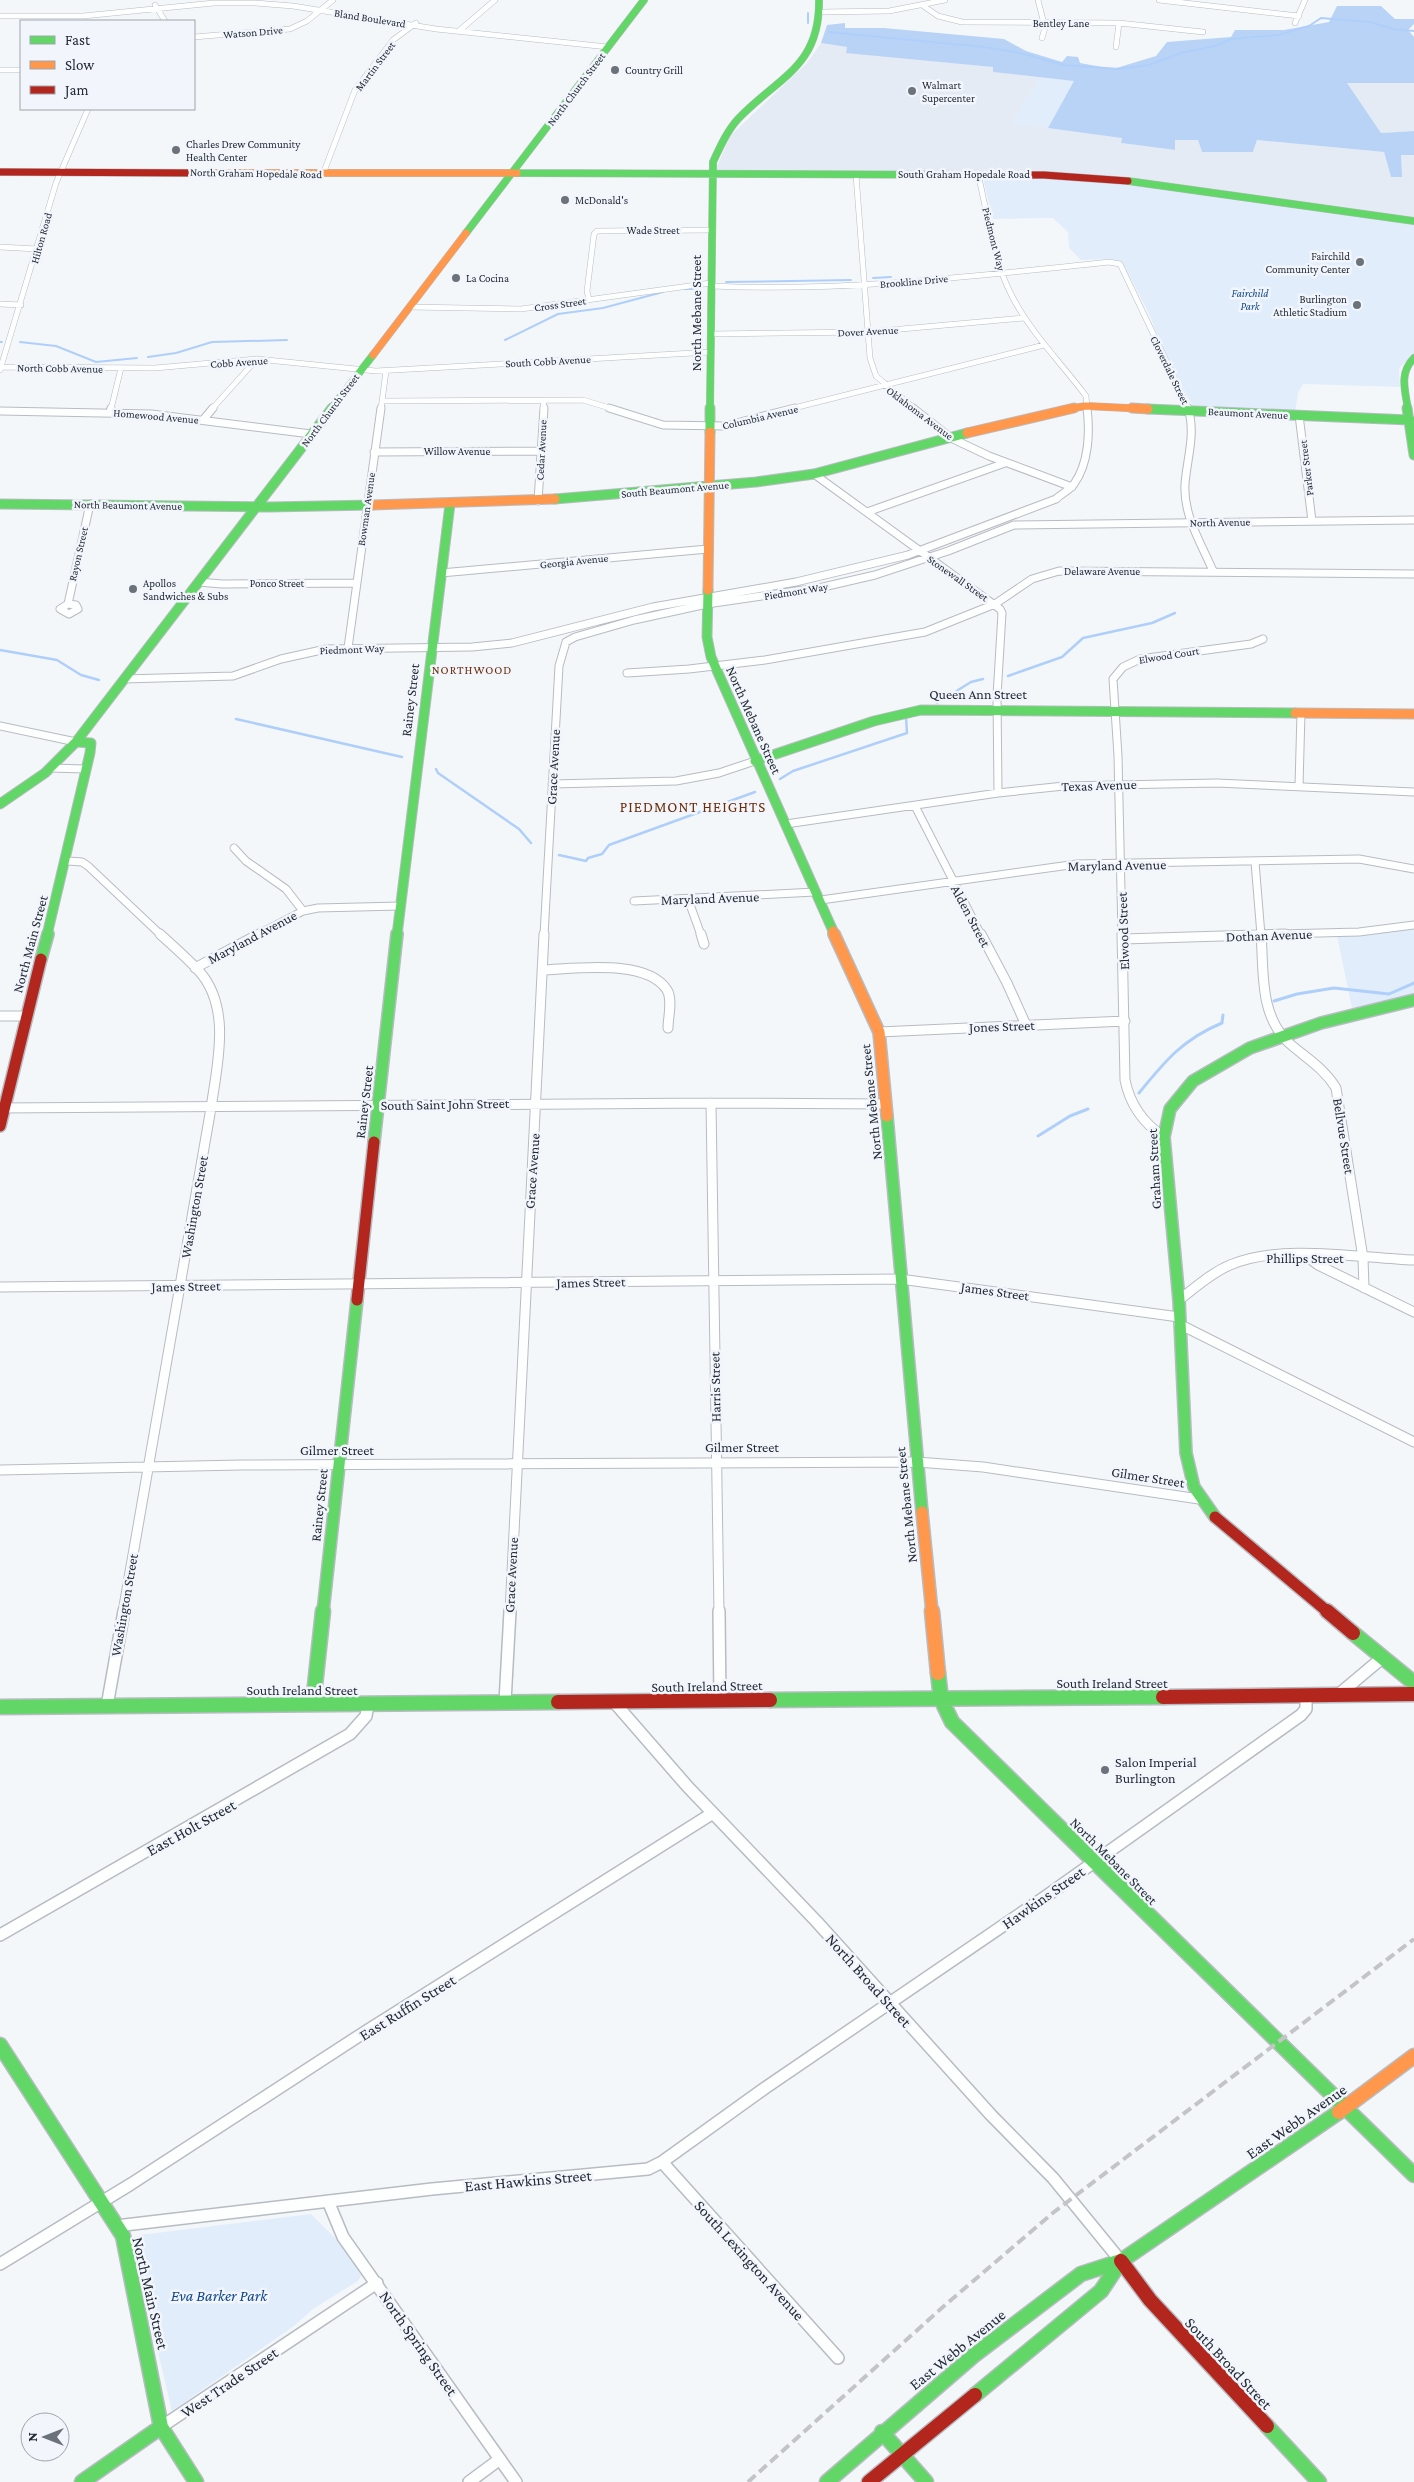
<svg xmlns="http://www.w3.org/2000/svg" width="1414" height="2482" font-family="'Crimson Pro',serif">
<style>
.built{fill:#e4ebf4}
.green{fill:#e2edfb}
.forest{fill:#b9d3f6}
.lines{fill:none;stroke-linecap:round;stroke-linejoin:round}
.stream-far2{stroke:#afcffb;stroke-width:2}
.stream-far1{stroke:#afcffb;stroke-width:2.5}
.stream{stroke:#afcffb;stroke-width:3}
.street-far3-casing{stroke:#b7bcc2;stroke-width:6}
.street-far2-casing{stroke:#b7bcc2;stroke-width:9}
.street-far1-casing{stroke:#b7bcc2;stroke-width:11}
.street-casing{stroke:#b7bcc2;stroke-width:14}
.fast-far3-casing{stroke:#b7bcc2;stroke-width:8}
.fast-far2-casing{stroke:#b7bcc2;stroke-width:11}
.fast-far1-casing{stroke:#b7bcc2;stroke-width:14}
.fast-casing{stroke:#b7bcc2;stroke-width:17}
.slow-far3-casing{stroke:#b7bcc2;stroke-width:8}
.slow-far2-casing{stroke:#b7bcc2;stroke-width:11}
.slow-far1-casing{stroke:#b7bcc2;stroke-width:14}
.slow-casing{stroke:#b7bcc2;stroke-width:17}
.jam-far2-casing{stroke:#b7bcc2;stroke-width:8}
.jam-far1-casing{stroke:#b7bcc2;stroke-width:14}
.jam-casing{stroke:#b7bcc2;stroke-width:17}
.street-far3{stroke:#fdfefe;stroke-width:5}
.street-far2{stroke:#fdfefe;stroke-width:7}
.street-far1{stroke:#fdfefe;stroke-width:9}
.street{stroke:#fdfefe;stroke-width:11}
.fast-far3{stroke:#63d668;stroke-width:7}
.fast-far2{stroke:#63d668;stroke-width:9}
.fast-far1{stroke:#63d668;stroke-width:11}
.fast{stroke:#63d668;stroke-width:14}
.slow-far3{stroke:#ff974d;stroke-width:7}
.slow-far2{stroke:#ff974d;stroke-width:9}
.slow-far1{stroke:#ff974d;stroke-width:11}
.slow{stroke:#ff974d;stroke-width:14}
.jam-far2{stroke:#b3261e;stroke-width:7}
.jam-far1{stroke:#b3261e;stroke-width:11}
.jam{stroke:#b3261e;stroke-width:14}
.rail{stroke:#c3c4c6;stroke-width:4;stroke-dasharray:10 5;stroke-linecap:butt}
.poi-dot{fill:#6c727a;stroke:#f2f6fc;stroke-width:2}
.labels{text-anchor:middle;stroke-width:5;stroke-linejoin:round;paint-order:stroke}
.far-street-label{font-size:11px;fill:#232b35;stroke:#f2f6fc}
.far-poi-label{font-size:11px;fill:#232b35;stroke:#f2f6fc;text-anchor:start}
.far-park-label{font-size:11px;font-style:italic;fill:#0d478e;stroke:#f2f6fc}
.far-neighbourhood-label{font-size:12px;letter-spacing:1px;fill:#6c2e08;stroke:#f2f6fc}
.street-label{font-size:14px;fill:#232b35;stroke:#f2f6fc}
.poi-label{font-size:14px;fill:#232b35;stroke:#f2f6fc;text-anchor:start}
.neighbourhood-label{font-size:15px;letter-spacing:1px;fill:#6c2e08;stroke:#f2f6fc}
.near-street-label{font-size:16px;fill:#232b35;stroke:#f2f6fc}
.near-park-label{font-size:16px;font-style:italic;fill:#0d478e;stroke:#f2f6fc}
</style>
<rect width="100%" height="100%" fill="#f4f7fa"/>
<path class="built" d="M821,43l26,4 -1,5 148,15v5l81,9 48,57 -2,5 53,7v-10h24l4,12h51l4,-12 127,12 7,25 10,-22h13v64l-274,-38 -111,-9 -314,-1 15,-35 77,-73z
M1346,83h68v48l-33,2z"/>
<path class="green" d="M1040,77l35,4 -27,47 -38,-4z
M1003,177c138,0 275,26 411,45v133l-15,13 1,19 -97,-3 -5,9 -3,20 -99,-6 -4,-2 -27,-51 -16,-40 -26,-51 -12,-4 -30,1 -12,-12 -1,-16 -15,-14 -60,1 -10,-40z
M1414,927v69l-62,12 -15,-72z
M311,2214l38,38 12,24 -3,5 -45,28 -19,17 -122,85 -17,-72 -16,-104z"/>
<path class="forest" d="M1337,6h44l14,13h19v5l-6,6 6,7v46h-67l34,50 33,-2v24h-13l1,22h-11l-7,-25 -127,-12 -4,12h-51l-4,-12h-23v10l-54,-7 1,-5 -74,-10 26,-47 -81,-9v-5l-147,-14 1,-6 -26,-4 6,-18 18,-2v5h39l120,11 22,12 36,11 5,-6 11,1 2,6 33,6 43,-13 11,-14 64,-5 4,-7h49l45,-8z"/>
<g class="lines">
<path class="stream-far2" d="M808,13v10
M829,32l154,15 33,5 48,13 55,4 30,-4 32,-12 34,-7 16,-7 47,-4 31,-9 12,-8 49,4 23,7 21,2
M873,278l18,-1
M726,282l125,-2
M679,289h20
M505,340l53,-26 45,-6 60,-16
M0,342h2
M20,342l36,4 40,16 41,-4
M148,357l28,-4 36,-11 75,-2"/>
<path class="stream-far1" d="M0,650l57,10 24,15 18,5
M1008,676l54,-19 21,-19 69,-15 23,-10
M937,703l34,-21 12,-3
M236,719l166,38
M436,769l2,4 81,56 12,14
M780,779l13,-8 114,-38 -1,-16
M559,855l27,6 2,-3 14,-4 7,-9 146,-53"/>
<path class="stream" d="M1274,1001l23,-7 37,-6 55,6 25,-11
M1139,1093c26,-32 44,-54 83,-70l1,-8
M1038,1136l32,-20 18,-7"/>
<defs>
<path id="street-far3" d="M1038,0l7,28 -3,10
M1159,0l140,16
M155,5l10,16
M922,5l16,11 24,6 157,1 84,9
M821,12l68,-1 56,-11
M0,16h83l131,-13h41l38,3 143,23 172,18
M1295,23l10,-23
M460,30l35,-30
M194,37l96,-8 17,-8 26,-21
M1116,47l3,-24
M0,70h21
M323,174l32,-84 38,-50 23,-17
M978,174c10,41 15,87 35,124 19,36 49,66 73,98l1,13
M856,175l14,183 6,18 39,33
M0,247l37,2
M712,286c133,6 265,-10 397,-24l11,2 69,145
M589,300l-2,-9 7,-57 3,-3 115,-1
M0,304l21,1
M409,307l112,2 190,-26
M711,334l157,-2 156,-14
M0,367l155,1 102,-9 119,12 335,-19
M0,370l56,-187 32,-74
M383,401l200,-1 30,9
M111,409l10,-41
M212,409l45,-50
M381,409l5,-38
M543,409l1,-9
M790,409l254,-64"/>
<path id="street-far2" d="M609,408l54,17 62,1 70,-18
M913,408l38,30 38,18 83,31
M1188,408c8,26 -1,50 -3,76 -2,31 16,59 28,87
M0,411l151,3 160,20
M110,412l1,-4
M1299,415l13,106
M203,420l10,-12
M374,452l166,-1
M814,474l186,135 2,4 -5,83 1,97
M538,501l6,-93
M867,512l138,-49
M441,573l267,-24
M198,582l24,2 135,-1
M68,604l8,1 2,4 -9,5 -9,-5z
M68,604l22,-100
M566,642l9,-5 59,-17 73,-16 116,-17 52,-12 73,-24 66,-26 400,-5
M348,648l33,-240
M627,673l62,-4 76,-9 160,-28 70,-28 37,-25 27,-8 355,3
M124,679l109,-3 48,-17 45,-10 146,-2 40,-4 141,-36 143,-25 112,-27 148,-56c5,-5 14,-9 18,-15 15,-21 16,-52 13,-76
M0,726l76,16
M50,768l35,1
M552,784l124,-3 43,-8 36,-12
M1299,786l2,-73
M915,806l66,129
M786,824l212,-31 66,-7 153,-3 197,9
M234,848l12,13 40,28 17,22
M68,861l14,1 6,4 73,69
M1255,862l6,73
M688,899l13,36
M821,900l256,-36 282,-5 55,10
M634,901l181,-9
M257,935l46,-24 15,-3 82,-2
M544,935l15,-269 7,-24
M1122,935l-4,-179 -5,-77 10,-12 17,-8 111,-15 12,-5
M1243,935l116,-3 55,-7"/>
<path id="street-far1" d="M701,934l3,10
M981,934l26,49 19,42
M1122,934l3,146c5,25 18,43 39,57
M1261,934c3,38 -2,81 28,109 17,15 35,25 47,45l27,170 1,30
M1123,939l162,-5
M195,968l64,-34
M542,970c32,-1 105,-12 125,20 6,10 1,27 1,38
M0,1016h26
M879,1032l246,-11
M711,1103l8,509
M0,1108l711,-5 175,1
M1306,1256l12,9 96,47
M0,1287l900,-8 279,38
M1179,1300c16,-12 32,-27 51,-35 52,-22 129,-7 184,-5
M1179,1324l235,118
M0,1470l241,-5 676,-3 66,5 216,32
M123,1612l88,-504c6,-43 21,-100 -12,-137 -12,-13 -26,-25 -39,-37
M510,1612l34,-678"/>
<path id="street" d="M719,1611l1,90
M1338,1695l44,-37
M505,1702l5,-91
M614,1702l73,84 130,136 174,193 62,63 67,82
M107,1706l17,-95
M0,1935l350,-201 16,-18 2,-11
M662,2162l176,196
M328,2201l15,36 173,245
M116,2226l316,-37 216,-20 14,-7 103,-74 280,-191 256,-182 5,-6v-12
M0,2264l131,-80 237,-154 345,-217
M161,2427l216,-144
M469,2482l31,-23"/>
<path id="fast-far3" d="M517,173l469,2
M1128,181l286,40
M466,233l178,-233
M331,409l42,-54
M710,409l3,-247c7,-15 14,-31 25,-43 40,-42 82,-52 81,-119
M1148,409h11
M1408,409c-3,-19 -9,-36 6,-51"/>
<path id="fast-far2" d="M1407,408l7,47
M1148,409l262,11
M710,432v-24
M555,499l201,-17 58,-8 153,-41
M0,504l269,3 104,-2
M708,590l-1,47 4,20 122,274
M755,761l119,-40 47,-11 374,3
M0,804l45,-31 31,-31 256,-334
M47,935l43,-182 1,-10 -15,-1
M397,935l53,-431"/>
<path id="fast-far1" d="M41,959l7,-25
M887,1116l35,396
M374,1142l23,-208
M1215,1517l-21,-30 -8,-34 -7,-153 -15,-163 6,-28 23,-28 57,-33 71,-25 93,-23
M323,1612l34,-312"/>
<path id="fast" d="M1353,1633l61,50
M938,1673l3,26 11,23 462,453
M770,1700l393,-3
M313,1704l10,-93
M0,1707l558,-5
M0,2045l123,191 38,191 35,55
M975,2395l126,-104 20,-30
M1267,2426l52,56
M882,2432l44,50
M82,2482l79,-55
M827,2482l146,-126 108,-82 40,-13 218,-149"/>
<path id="slow-far3" d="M199,173h318
M373,355l93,-122
M1068,409l18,-3 62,3"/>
<path id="slow-far2" d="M1132,408l16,1
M967,433l107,-25
M373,505l182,-6
M708,590l2,-158
M1295,713l119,1
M833,931l2,4"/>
<path id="slow-far1" d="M834,934l45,98 8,84
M922,1512l10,100"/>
<path id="slow" d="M932,1611l6,62
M1339,2112l75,-56"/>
<path id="jam-far2" d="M0,172l199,1
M986,175h58l84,6"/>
<path id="jam-far1" d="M0,1126l41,-167
M357,1300l17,-158
M1215,1517l113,95"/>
<path id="jam" d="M1327,1611l26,22
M1163,1697l251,-3
M558,1702l212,-2
M1121,2261l29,39 117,126
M869,2482l106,-87"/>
</defs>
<use href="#street-far3" class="street-far3-casing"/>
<use href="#street-far2" class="street-far2-casing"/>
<use href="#street-far1" class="street-far1-casing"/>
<use href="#street" class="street-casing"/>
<use href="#fast-far3" class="fast-far3-casing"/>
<use href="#fast-far2" class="fast-far2-casing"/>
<use href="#fast-far1" class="fast-far1-casing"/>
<use href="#fast" class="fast-casing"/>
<use href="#slow-far3" class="slow-far3-casing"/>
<use href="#slow-far2" class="slow-far2-casing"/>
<use href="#slow-far1" class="slow-far1-casing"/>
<use href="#slow" class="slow-casing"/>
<use href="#jam-far2" class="jam-far2-casing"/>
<use href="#jam-far1" class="jam-far1-casing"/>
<use href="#jam" class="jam-casing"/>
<use href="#street-far3" class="street-far3"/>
<use href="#street-far2" class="street-far2"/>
<use href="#street-far1" class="street-far1"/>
<use href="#street" class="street"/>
<use href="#fast-far3" class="fast-far3"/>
<use href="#fast-far2" class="fast-far2"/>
<use href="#fast-far1" class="fast-far1"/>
<use href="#fast" class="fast"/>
<use href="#slow-far3" class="slow-far3"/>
<use href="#slow-far2" class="slow-far2"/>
<use href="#slow-far1" class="slow-far1"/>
<use href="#slow" class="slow"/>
<use href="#jam-far2" class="jam-far2"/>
<use href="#jam-far1" class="jam-far1"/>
<use href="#jam" class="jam"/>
<path class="rail" d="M748,2482l196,-176 110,-94 360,-273"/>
</g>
<g class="poi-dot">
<circle cx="615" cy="70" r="5"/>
<circle cx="912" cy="91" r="5"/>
<circle cx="176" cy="150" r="5"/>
<circle cx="565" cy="200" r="5"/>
<circle cx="1360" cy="262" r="5"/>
<circle cx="456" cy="278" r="5"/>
<circle cx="1357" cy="305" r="5"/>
<circle cx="133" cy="589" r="5"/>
<circle cx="1105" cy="1770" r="5"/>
</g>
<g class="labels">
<g class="far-street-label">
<text transform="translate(370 18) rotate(9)" y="4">Bland Boulevard</text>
<text x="1061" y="27">Bentley Lane</text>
<text transform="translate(253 32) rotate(-5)" y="4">Watson Drive</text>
<text transform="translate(375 66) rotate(-53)" y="4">Martin Street</text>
<text transform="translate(576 89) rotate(-53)" y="4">North Church Street</text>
<text transform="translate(256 173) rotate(1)" y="4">North Graham Hopedale Road</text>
<text x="964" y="178">South Graham Hopedale Road</text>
<text x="653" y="234">Wade Street</text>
<text transform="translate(41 238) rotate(-74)" y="4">Hilton Road</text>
<text transform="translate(994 239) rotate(76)" y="4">Piedmont Way</text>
<text transform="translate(914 281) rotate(-5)" y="4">Brookline Drive</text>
<text transform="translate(560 304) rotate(-8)" y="4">Cross Street</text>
<text transform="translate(868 331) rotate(-3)" y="4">Dover Avenue</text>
<text transform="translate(548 361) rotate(-3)" y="4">South Cobb Avenue</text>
<text transform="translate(239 362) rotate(-4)" y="4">Cobb Avenue</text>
<text transform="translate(60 368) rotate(1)" y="4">North Cobb Avenue</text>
<text transform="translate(1170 370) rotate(64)" y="4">Cloverdale Street</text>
<text transform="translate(330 410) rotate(-53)" y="4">North Church Street</text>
<text transform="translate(920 413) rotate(37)" y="4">Oklahoma Avenue</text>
<text transform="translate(1248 413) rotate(3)" y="4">Beaumont Avenue</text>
<text transform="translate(156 416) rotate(5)" y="4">Homewood Avenue</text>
<text transform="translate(760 417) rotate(-13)" y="4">Columbia Avenue</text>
<text transform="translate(541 450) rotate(-87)" y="4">Cedar Avenue</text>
<text x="457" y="455">Willow Avenue</text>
<text transform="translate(1306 468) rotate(-97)" y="4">Parker Street</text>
<text transform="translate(675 489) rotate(-5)" y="4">South Beaumont Avenue</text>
<text transform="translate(128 505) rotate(1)" y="4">North Beaumont Avenue</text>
<text transform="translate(366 509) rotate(-82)" y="4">Bowman Avenue</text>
<text transform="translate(1220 522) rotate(-1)" y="4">North Avenue</text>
<text transform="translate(78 554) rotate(-77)" y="4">Rayon Street</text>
<text transform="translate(574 561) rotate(-6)" y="4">Georgia Avenue</text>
<text x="1102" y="575">Delaware Avenue</text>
<text transform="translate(958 578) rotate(35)" y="4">Stonewall Street</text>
<text x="277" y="587">Ponco Street</text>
<text transform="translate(796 591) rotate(-9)" y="4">Piedmont Way</text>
<text transform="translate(352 649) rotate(-2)" y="4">Piedmont Way</text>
<text transform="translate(1169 655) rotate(-9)" y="4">Elwood Court</text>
</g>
<g class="far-poi-label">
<text x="625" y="74">Country Grill</text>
<text x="922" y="89">Walmart<tspan x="922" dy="13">Supercenter</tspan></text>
<text x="186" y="148">Charles Drew Community<tspan x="186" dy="13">Health Center</tspan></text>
<text x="575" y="204">McDonald's</text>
<text x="1350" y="260" text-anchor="end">Fairchild<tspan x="1350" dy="13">Community Center</tspan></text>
<text x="466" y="282">La Cocina</text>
<text x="1347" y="303" text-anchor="end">Burlington<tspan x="1347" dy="13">Athletic Stadium</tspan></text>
<text x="143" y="587">Apollos<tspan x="143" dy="13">Sandwiches &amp; Subs</tspan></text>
</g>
<g class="far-park-label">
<text x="1250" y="297">Fairchild<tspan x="1250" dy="13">Park</tspan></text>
</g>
<g class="far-neighbourhood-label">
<text x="472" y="674">NORTHWOOD</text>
</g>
<g class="street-label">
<text transform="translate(696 313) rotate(-90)" y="5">North Mebane Street</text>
<text x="978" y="699">Queen Ann Street</text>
<text transform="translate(410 700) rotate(-83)" y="5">Rainey Street</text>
<text transform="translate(754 720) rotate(66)" y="5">North Mebane Street</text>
<text transform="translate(553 767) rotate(-87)" y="5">Grace Avenue</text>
<text transform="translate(1099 785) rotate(-2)" y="5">Texas Avenue</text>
<text transform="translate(1117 865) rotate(-1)" y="5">Maryland Avenue</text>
<text transform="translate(710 898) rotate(-2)" y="5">Maryland Avenue</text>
<text transform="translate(971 916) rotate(62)" y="5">Alden Street</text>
<text transform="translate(1123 931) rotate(-92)" y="5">Elwood Street</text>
<text transform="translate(1269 935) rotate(-2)" y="5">Dothan Avenue</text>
<text transform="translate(252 937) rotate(-28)" y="5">Maryland Avenue</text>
<text transform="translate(30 944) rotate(-75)" y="5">North Main Street</text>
<text transform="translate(1002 1026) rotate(-2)" y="5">Jones Street</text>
<text transform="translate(364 1102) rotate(-83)" y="5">Rainey Street</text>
<text transform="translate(871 1102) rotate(-96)" y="5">North Mebane Street</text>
<text transform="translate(445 1104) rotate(-1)" y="5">South Saint John Street</text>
<text transform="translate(1344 1136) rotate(81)" y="5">Bellvue Street</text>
<text transform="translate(1154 1169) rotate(-93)" y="5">Graham Street</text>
<text transform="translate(532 1171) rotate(-86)" y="5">Grace Avenue</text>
<text transform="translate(194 1207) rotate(-80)" y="5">Washington Street</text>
<text x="1305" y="1263">Phillips Street</text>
<text transform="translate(591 1282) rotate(-1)" y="5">James Street</text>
<text transform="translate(186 1286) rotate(-1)" y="5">James Street</text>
<text transform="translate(995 1291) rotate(8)" y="5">James Street</text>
<text transform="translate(715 1387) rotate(-91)" y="5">Harris Street</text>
<text x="742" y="1452">Gilmer Street</text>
<text x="337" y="1455">Gilmer Street</text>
<text transform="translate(1148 1477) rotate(9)" y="5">Gilmer Street</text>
<text transform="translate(319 1505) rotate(-84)" y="5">Rainey Street</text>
<text transform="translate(906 1505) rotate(-96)" y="5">North Mebane Street</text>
<text transform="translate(511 1575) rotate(-87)" y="5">Grace Avenue</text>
<text transform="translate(124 1605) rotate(-80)" y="5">Washington Street</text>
<text x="1112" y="1688">South Ireland Street</text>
<text transform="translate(707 1686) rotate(-1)" y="5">South Ireland Street</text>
<text x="302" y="1695">South Ireland Street</text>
<text transform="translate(1114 1861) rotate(45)" y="5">North Mebane Street</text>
</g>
<g class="poi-label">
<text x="1115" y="1767">Salon Imperial<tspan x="1115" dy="16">Burlington</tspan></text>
</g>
<g class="neighbourhood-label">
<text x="693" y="812">PIEDMONT HEIGHTS</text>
</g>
<g class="near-street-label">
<text transform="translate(191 1827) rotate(-29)" y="6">East Holt Street</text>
<text transform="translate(1043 1897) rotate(-35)" y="6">Hawkins Street</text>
<text transform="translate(869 1980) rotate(48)" y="6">North Broad Street</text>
<text transform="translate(407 2007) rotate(-32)" y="6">East Ruffin Street</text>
<text transform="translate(1296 2121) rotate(-35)" y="6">East Webb Avenue</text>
<text transform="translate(528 2180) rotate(-5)" y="6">East Hawkins Street</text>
<text transform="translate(750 2260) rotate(48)" y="6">South Lexington Avenue</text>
<text transform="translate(151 2293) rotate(77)" y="6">North Main Street</text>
<text transform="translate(419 2343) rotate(55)" y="6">North Spring Street</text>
<text transform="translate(957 2349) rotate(-39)" y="6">East Webb Avenue</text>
<text transform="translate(1229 2363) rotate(47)" y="6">South Broad Street</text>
<text transform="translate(229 2382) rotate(-34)" y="6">West Trade Street</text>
</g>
<g class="near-park-label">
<text x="219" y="2301">Eva Barker Park</text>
</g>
</g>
<rect x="20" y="20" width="175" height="90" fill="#f2f6fc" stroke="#9fa5ac"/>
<rect x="30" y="36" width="25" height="8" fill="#63d668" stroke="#9fa5ac"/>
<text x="65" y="45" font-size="15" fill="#232b35">Fast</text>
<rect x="30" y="61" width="25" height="8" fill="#ff974d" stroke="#9fa5ac"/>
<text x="65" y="70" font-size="15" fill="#232b35">Slow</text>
<rect x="30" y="86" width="25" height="8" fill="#b3261e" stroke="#9fa5ac"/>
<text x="65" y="95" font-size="15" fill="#232b35">Jam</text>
<g transform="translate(45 2437) rotate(270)"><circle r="24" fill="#f2f6fc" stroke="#9fa5ac"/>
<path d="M0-4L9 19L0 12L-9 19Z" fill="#6c727a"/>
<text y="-8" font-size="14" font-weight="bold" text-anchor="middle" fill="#232b35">N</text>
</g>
</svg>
